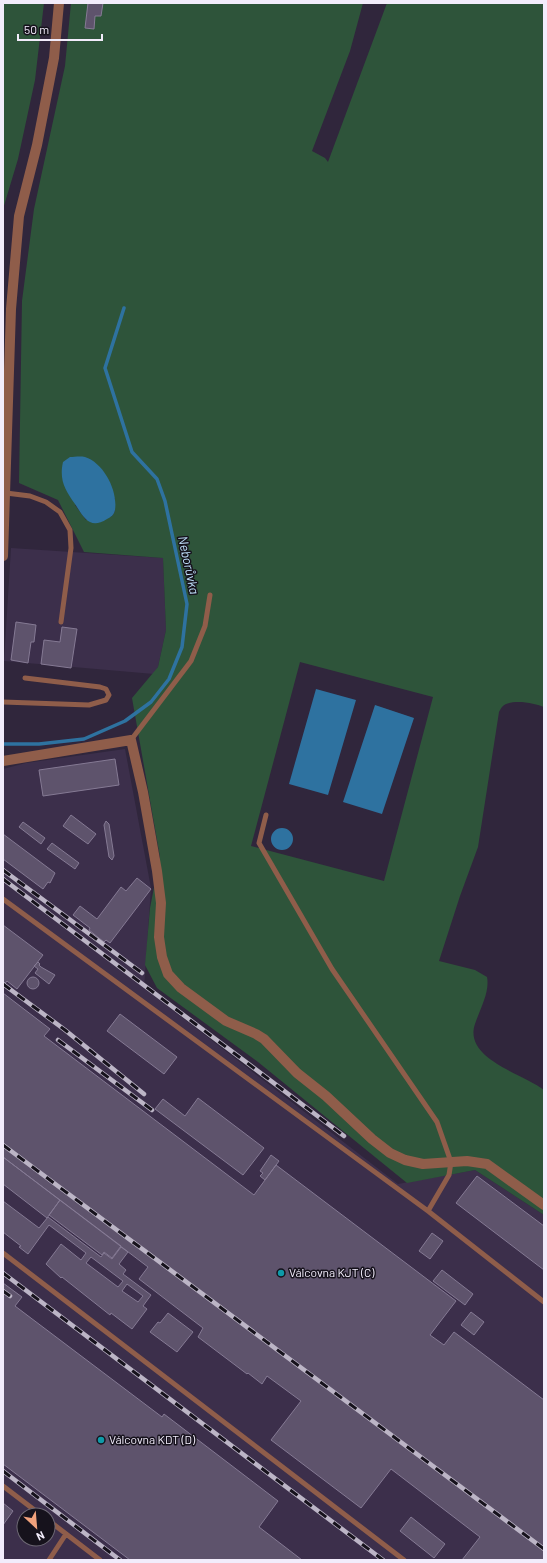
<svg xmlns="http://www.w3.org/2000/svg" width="547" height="1563" font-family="Barlow,sans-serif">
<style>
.built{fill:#3c2f4b;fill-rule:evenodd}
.green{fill:#2e543a;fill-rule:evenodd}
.water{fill:#2e72a0}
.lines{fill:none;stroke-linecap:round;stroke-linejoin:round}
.stream{stroke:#2e72a0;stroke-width:3.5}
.building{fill:#5e536c;stroke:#857a94;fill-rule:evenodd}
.lane{stroke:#8f5d4a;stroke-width:5}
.street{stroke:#8f5d4a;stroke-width:10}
.rail-casing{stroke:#bcb5c6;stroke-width:4.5}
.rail{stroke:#16121c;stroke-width:3;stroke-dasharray:9;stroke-linecap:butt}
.culture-dot{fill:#0f9aa8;stroke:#16121c;stroke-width:1.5}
.labels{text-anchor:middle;stroke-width:3;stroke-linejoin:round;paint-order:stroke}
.poi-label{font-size:12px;fill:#f2ecfb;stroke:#16121c;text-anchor:start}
.water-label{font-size:13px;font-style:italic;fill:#c0e2fd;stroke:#16121c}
</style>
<rect width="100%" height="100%" fill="#30263c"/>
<path class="built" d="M11,548l152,10 3,72 -8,37 -4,7 -150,-13z
M125,749l26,139 -7,100 254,196 77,-14 69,45v345h-541v-791l23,-6zM24,1515h24v24h-24z"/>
<path class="green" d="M3,3h41l-9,77 -17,79 -15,50z
M71,3h292l-13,48 -38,100 13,7 3,4 59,-159h157v704c-9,-4 -34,-9 -42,0 -1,1 -2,3 -3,5l-21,135 -18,49 -21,65 36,9 12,7c3,15 -7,32 -12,47 -12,35 49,50 69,66v125l-69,-45 -68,13 -149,-121 -101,-74 -12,-23 5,-57 10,-51 -28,-159 26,-31 8,-37 -3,-72 -79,-6 -26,-52 -39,-17 3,-182 12,-92 31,-143zM115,498v13l-3,5 -26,4 -11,-15zM300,662l133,35 -49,184 -133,-35z"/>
<path class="water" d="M70,457c4,0 10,-1 15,0 19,6 33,34 30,53 -1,5 -4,7 -8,9 -17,11 -23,-1 -32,-15 -10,-14 -16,-24 -12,-42z
M316,689l40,11 -28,95 -39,-11z
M375,705l39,13 -32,96 -39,-12z
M271 839a11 11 0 1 1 22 0a11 11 0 1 1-22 0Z"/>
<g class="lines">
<path class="stream" d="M3,744h36l45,-5 41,-18 26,-19 18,-23 13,-32 5,-43 -22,-103 -8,-22 -25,-27 -27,-84 19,-60"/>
</g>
<path class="building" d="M88,3h15l-2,13h-6l-1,13 -9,-1z
M16,622l20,3 -2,17h-3l-3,21 -17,-3z
M62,627l15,2 -6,39 -30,-4 3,-24 16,2z
M115,759l4,26 -76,11 -4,-26z
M71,815l25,19 -8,10 -25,-18z
M106,821l3,3 5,32 -2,4 -3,-3 -5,-32z
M23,822l22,16 -4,6 -22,-17z
M3,834l52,39 -5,10 -2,-1 -5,7 -40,-30z
M52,843l27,20 -4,6 -28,-20z
M137,878l14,11 -41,54 -4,-3 -2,2 -15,-12 1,-2 -17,-13 7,-9 17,13 24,-32 5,4z
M3,925l40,30 -26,34 -10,-8 -4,5z
M38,962l2,2 -1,1 2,2 14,8 -6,9 -14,-11 3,-4 -4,-3z
M27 983a6 6 0 1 1 12 0a6 6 0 1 1-12 0Z
M3,993l47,36 -6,7 210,159 22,-30 180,136 -26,34 14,10 10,-13 90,68v160h-82l18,-23 -89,-68 -30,39 -90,-68 30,-39 -34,-25 -5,8 -14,-11 -1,1 -49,-37 5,-9 -64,-49 9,-12 -145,-110z
M120,1014l57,43 -13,17 -57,-43z
M198,1098l66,50 -21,27 -88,-66 8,-10 22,17z
M271,1155l8,6 -14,19 -5,-4 3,-3 -3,-2z
M3,1157l57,43 -13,18 -44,-34z
M477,1176l67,50v44l-88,-67z
M60,1200l61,46 -9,12 -8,-6 -2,3 -53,-40z
M3,1201l36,27 9,-11 53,40 3,-4 8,6 9,-12 7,5 -9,12 7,6 -3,4 28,21 -8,11 4,3 -15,20 -21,-16 -1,2 -48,-38 -1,1 -15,-14 15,-20 20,16 5,-7 -37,-28 -21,29 -9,-7 2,-1 -18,-14zM91,1257l32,24 -5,6 -32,-24zM127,1284l16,12 -5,6 -16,-11z
M432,1233l11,8 -13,18 -11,-8z
M442,1270l31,24 -8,11 -32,-24z
M3,1283l19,14 -7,9 147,111 2,-3 114,87 -19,26 43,33h-172l-127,-96z
M471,1312l13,10 -10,13 -13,-10z
M168,1313l25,19 -16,20 -27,-20 8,-10 2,1z
M3,1503l10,8 -10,14z
M411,1517l34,27 -11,14 -34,-27z"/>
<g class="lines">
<path class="lane" d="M6,493l24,3 16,6 14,10 10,18 1,18 -10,74
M3,702l86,3 17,-5 3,-5 -3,-6 -6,-2 -75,-9
M131,740l60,-79 14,-35 5,-31
M266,815l-7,28 73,126 105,153 14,40 -2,13 -21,36
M3,899l425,312 116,91
M3,1253l401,307
M3,1486l38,29
M48,1520l52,40
M49,1560l17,-26"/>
<path class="street" d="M3,556l8,-247 8,-93 18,-71 17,-87 5,-55
M3,761l128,-21 12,52 14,79 4,32 -2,34 3,20 6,17 13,14 45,33 30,13 8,5 33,34 29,23 46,43 18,14 15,7 18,4 44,-3 20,3 57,41"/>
<defs>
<path id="rail" d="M3,870l139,103
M3,879l341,257
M3,984l62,46 79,64
M58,1040l94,70
M3,1145l541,404
M3,1273l380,287
M3,1291l7,5
M3,1471l117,89"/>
</defs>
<use href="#rail" class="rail-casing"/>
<use href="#rail" class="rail"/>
</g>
<g class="culture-dot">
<circle cx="281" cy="1273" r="4"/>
<circle cx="101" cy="1440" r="4"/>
</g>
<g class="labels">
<g class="poi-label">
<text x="289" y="1277">Válcovna KJT (C)</text>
<text x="109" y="1444">Válcovna KDT (D)</text>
</g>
<g class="water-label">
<text transform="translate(189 565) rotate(78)" y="5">Neborůvka</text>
</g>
</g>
<rect width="547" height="1563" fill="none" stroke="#f2ecfb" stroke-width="8"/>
<g transform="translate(36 1527) rotate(154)"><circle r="19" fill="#16121c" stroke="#6e6975"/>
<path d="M0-3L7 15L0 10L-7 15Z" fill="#f1a17c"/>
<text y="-6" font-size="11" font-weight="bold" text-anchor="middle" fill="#f2ecfb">N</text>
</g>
<path d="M18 34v6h84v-6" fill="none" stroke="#f2ecfb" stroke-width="2"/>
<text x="24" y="34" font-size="12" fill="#f2ecfb" stroke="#16121c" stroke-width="3" paint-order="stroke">50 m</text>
</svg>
